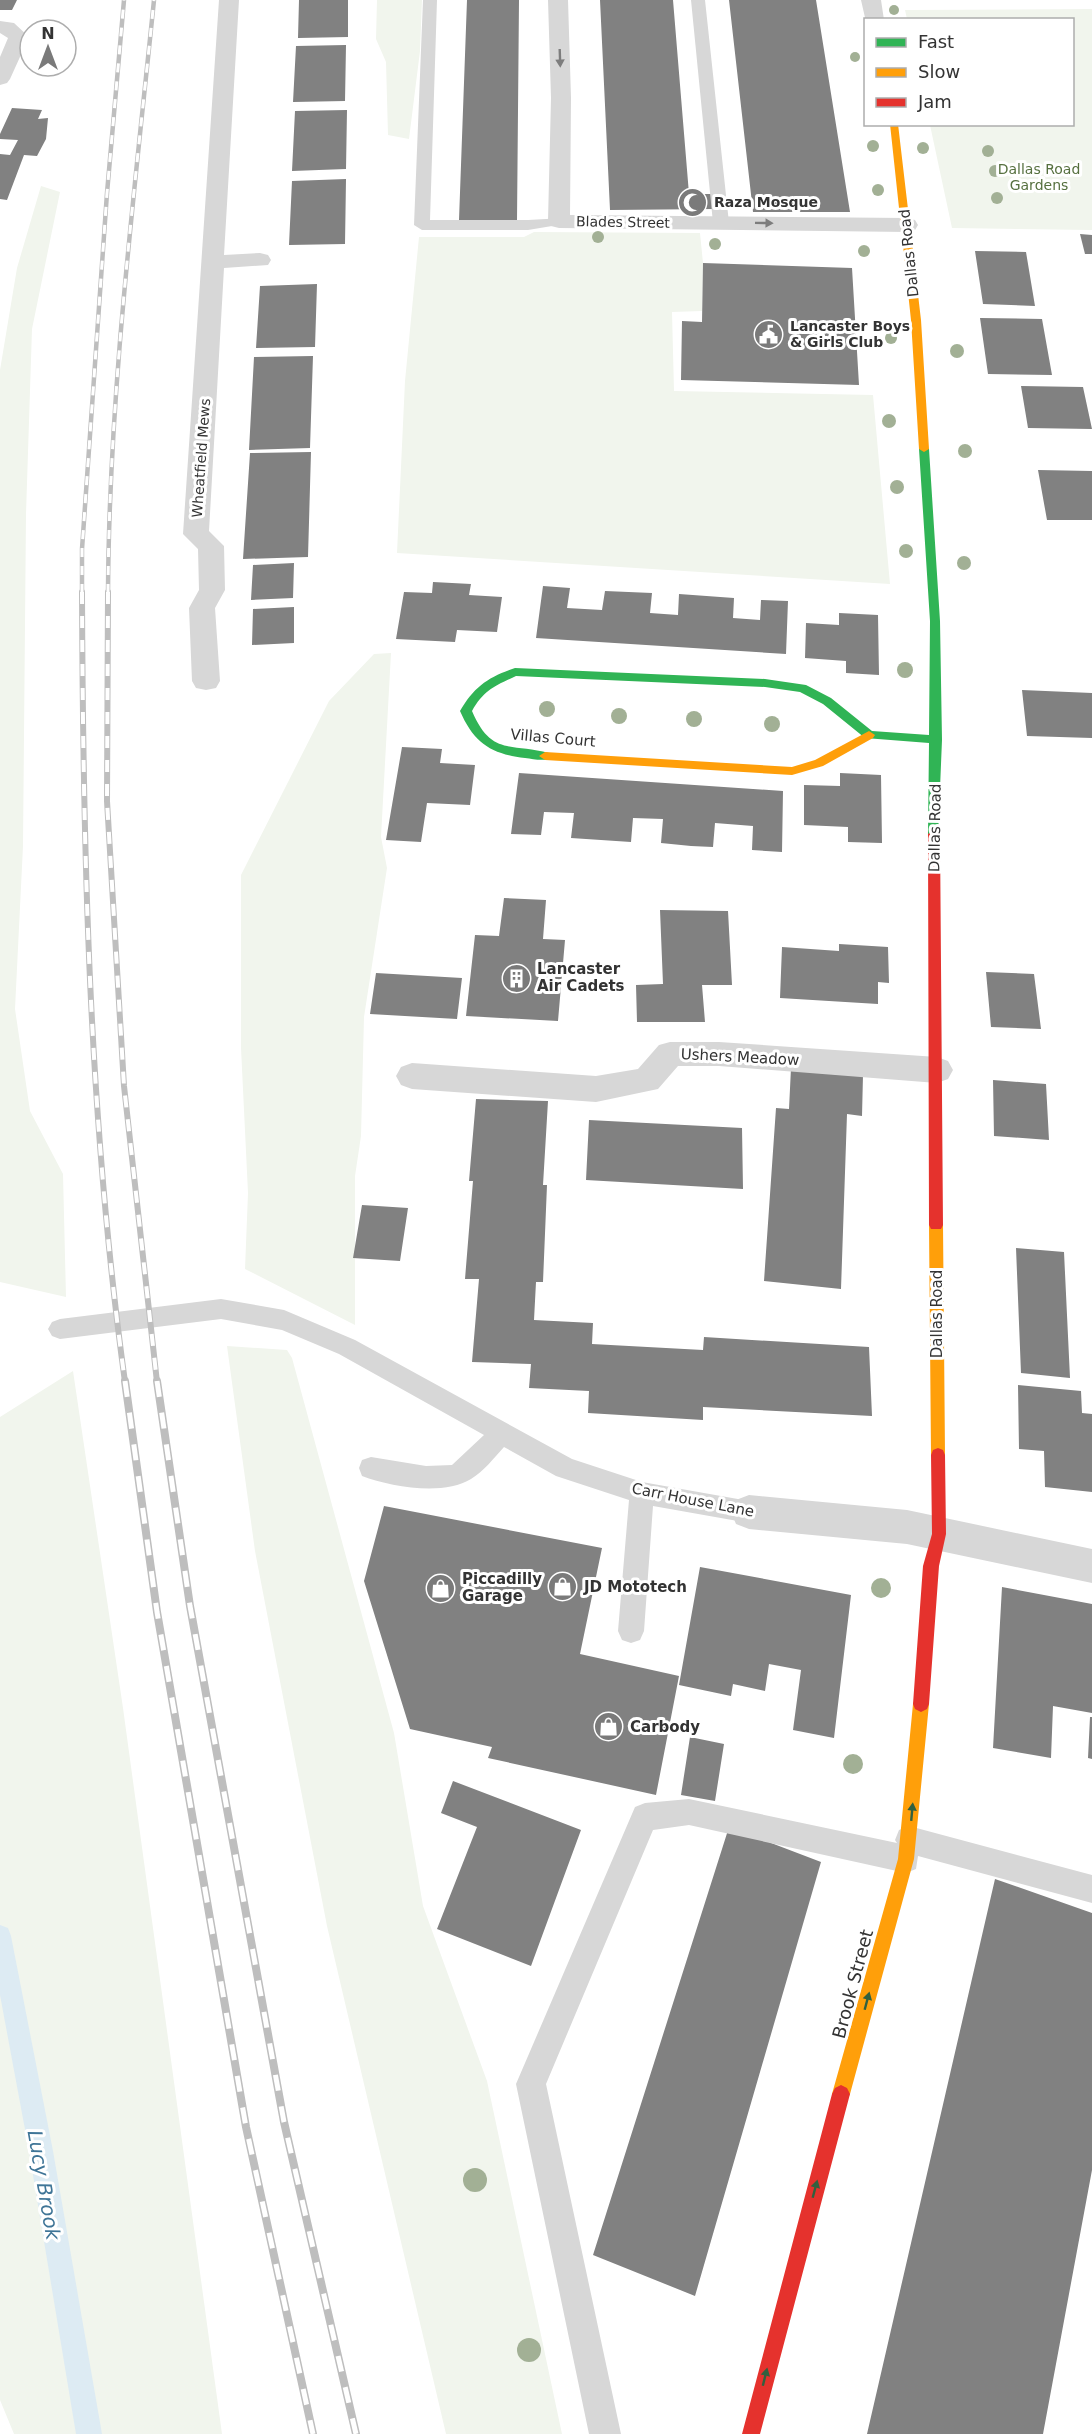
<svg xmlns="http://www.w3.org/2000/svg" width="1092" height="2434" font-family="'DejaVu Sans',sans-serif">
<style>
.green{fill:#f1f5ed}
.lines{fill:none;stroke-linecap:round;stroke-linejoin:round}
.stream{fill:#ddebf3;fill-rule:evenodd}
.building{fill:#818181}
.lane{fill:#d7d7d7;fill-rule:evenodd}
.street{fill:#d7d7d7;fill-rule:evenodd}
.fast{fill:#30b455;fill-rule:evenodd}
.slow{fill:#ff9f0a;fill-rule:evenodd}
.jam{fill:#e5322d;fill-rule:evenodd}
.rail-far2-casing{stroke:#bebebe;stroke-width:4.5}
.rail-far1-casing{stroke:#bebebe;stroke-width:6}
.rail-casing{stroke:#bebebe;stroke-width:8}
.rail-far2{stroke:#fff;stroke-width:3;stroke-dasharray:9;stroke-linecap:butt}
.rail-far1{stroke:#fff;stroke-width:4;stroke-dasharray:12;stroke-linecap:butt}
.rail{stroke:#fff;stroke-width:5;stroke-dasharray:16;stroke-linecap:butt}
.tree{fill:#a2b095}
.oneway{fill:#7d7d7d}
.oneway2{fill:#32603f}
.labels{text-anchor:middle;stroke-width:6;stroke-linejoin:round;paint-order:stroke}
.far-park-label{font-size:14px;fill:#56703f;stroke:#fff}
.far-poi-label{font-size:14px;font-weight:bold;fill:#333;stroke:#fff;text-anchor:start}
.far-street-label{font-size:14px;fill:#333;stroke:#fff}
.street-label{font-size:15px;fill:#333;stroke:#fff}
.poi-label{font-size:15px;font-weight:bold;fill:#333;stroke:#fff;text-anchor:start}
.near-street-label{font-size:18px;fill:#333;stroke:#fff}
.near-water-label{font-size:20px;font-style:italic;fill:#3f7597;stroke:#fff}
</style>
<rect width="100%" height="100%" fill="#fff"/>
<path class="green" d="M377,0h45l-2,51 -11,88 -21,-4 -2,-73 -10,-23z
M1092,9v221l-140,-2 -22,-103 142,-1v-104l-165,-1 -2,-9z
M41,186l19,6 -28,137 -6,185 -3,332 -8,163 15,102 33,63 3,123 -66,-15v-912l17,-102z
M534,232l166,1 3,30 -1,48 -30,1 2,79 199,4 17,189 -493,-31 8,-172 14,-144h105z
M391,653l-10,184 6,31 -23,149 -3,119 -6,40v149l-110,-56 3,-76 -7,-145v-173l88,-174 45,-47z
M227,1346l60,4 5,8 102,375 29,173 64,175 75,353h-116l-119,-508 -72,-375z
M73,1371l50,337 99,726h-208l-14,-34v-983z"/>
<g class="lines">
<path class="stream" d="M0,1925l8,3 3,8 42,215 49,283h-26l-47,-283 -29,-156z"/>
</g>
<path class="building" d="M0,0h17l-5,10h-12z
M299,0h49v37l-50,1z
M467,0h52l-2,220h-58z
M600,0h73l16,194h25l1,15 -105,1z
M729,0h87l34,212h-97z
M346,45l-1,56 -52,1 3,-56z
M12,108l30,2 -4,9 10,-1 -2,21 -9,17 -13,-1 -17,45 -7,-1v-45l10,1 8,-15 -18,-1v-5z
M347,110l-1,59 -54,2 3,-60z
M346,179l-1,65 -56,1 3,-64z
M1080,234l12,1v19h-7z
M975,251l51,1 9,54 -52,-2z
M703,263l149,5 7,117 -178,-5 1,-59 20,1z
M317,284l-2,63 -59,1 4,-62z
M980,318l62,1 10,56 -64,-1z
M313,356l-3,92 -61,2 5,-93z
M1021,386l62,1 9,42 -64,-1z
M311,452l-3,105 -65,2 7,-106z
M1038,470l54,1v49h-45z
M294,563l-1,35 -42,2 2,-35z
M433,582l38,2 -2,11 33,2 -5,35 -40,-2 -2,12 -59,-3 8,-47 28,1z
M543,586l27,2 -3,20 35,2 3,-19 47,2 -2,20 28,2 1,-21 55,4 -1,20 27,2 1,-20 27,1 -2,53 -250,-16z
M294,607v36l-42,2 1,-36z
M839,613l39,2 1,60 -33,-2v-12l-41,-3 1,-35 33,2z
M1022,690l70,3v45l-65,-2z
M402,747l40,2 -2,14 35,2 -5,40 -43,-2 -6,39 -35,-2z
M519,773l264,18 -1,61 -30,-2 1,-24 -38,-3 -2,24 -22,-1 -30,-3 2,-24 -30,-1 -2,24 -60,-4 3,-25 -30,-1 -3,23 -30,-1z
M840,773l41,2 1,68 -34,-1v-15l-44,-2v-40l36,1z
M504,898l42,2 -3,39 22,1 -7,81 -92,-5 9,-81 24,1z
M660,910l68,1 4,74h-30l3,37h-68l-1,-37 27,-1z
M839,944l49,3 1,36 -11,-1v22l-98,-6 2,-51 57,4z
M986,972l48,2 7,55 -50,-2z
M376,973l86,5 -5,41 -87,-5z
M791,1068l72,7 -1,41 -15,-2 -6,175 -77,-8 12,-173 13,1z
M993,1080l53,4 3,56 -55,-4z
M476,1099l72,2 -5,84h4l-4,97h-7l-2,38 59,3 -1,21 111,6 1,-13 165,10 3,69 -169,-9v13l-115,-7 1,-22 -60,-3 2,-24 -59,-2 7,-83h-14l8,-98h-4z
M589,1120l153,8 1,61 -157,-9z
M362,1205l46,3 -8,53 -47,-3z
M1016,1248l48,4 6,126 -49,-5z
M1018,1385l63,6 1,22 10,1v78l-47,-5 -1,-36 -25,-2z
M384,1506l218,42 -22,106 99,22 -23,119 -168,-37 4,-11 -82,-18 -46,-148z
M700,1567l151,28 -17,143 -41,-8 8,-60 -32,-6 -4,27 -32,-7 -2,12 -52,-11z
M1002,1587l90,17v109l-39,-7 -2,52 -58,-10z
M1090,1717h2v42l-4,-1z
M690,1737l34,7 -9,57 -34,-6z
M453,1781l128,49 -50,136 -94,-37 40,-102 -36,-14z
M729,1827l92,35 -126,434 -102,-41z
M995,1879l97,34v257l-49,264h-176z"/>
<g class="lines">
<path class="lane" d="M423,0h14l-7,220h98l36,-2 3,3 -3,3 -36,6h-106l-8,-5z
M691,0h14l24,223 -8,5 -8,-5z
M221,1299l63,11 71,30 217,119 70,23 107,19 9,3 3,8 -3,8 -9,3 -96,-17 -9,125 -4,9 -9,3 -9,-3 -4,-9 11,-131 -73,-24 -52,-29c-10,11 -20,24 -33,32 -27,17 -80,8 -109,-3l-3,-8 3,-8 9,-3 55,9 26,-1 32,-30 -145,-81 -57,-24 -61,-11 -161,20 -8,-3 -4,-7 4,-7 8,-3z
M689,1799l208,44 -2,-3 4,-10 10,-4 183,49v28l-174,-47 -2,13 -10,4 -217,-48 -36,5 -107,254 75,350h-32l-73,-350 119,-277 10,-4z"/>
<path class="street" d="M219,0h20l-15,255 36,-2 8,2 3,5 -3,5 -44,3 -15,263 15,15 1,44 -10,18 5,73 -4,7 -10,2 -10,-2 -4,-7 -3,-73 10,-18 -1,-41 -15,-15z
M548,0h20l3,98 -1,117 337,3 8,2 3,5 -3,5 -8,2 -348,-4 -8,-2 -3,-5 3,-123z
M861,0h20l3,20h-18v2z
M0,21l14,2 15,14 -19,42 -3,4 -7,2v-28l8,-19 -8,-5z
M670,1042h49l218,15 11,4 5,9 -5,9 -11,4 -218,-17h-41l-20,23 -62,13 -184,-13 -11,-4 -5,-9 5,-9 11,-4 184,13 42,-7 21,-24z
M749,1495l158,15 185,39v34l-185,-39 -158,-15 -13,-5 -5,-12 5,-12z"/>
<path class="fast" d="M924,446l5,3 11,172 2,119 -4,97h-8l-2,-3 1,-91 -64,-5 -42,-34 -23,-12 -35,-5 -249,-11c-21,10 -32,14 -44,35 19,45 39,32 77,42v6c-8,2 -16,0 -24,-1 -34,-4 -51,-15 -65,-47 14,-24 28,-34 55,-43l250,11 41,6 25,13 41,33 57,4 1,-114 -11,-172z"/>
<path class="slow" d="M890,124h8l23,196 8,129 -5,3 -5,-3 -8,-129z
M869,731l6,4 -2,3 -50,28 -31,9 -247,-15 -6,-4 6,-4 247,15 23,-7z
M936,1219l5,2 2,4 2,230 -2,5 -5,2 -5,-2 -2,-5 -2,-230 2,-4z
M921,1696l6,3 2,5 -15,155 -64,235 -3,6 -6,3 -6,-3 -3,-6 66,-235 15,-155 2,-5z"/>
<path class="jam" d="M934,830l6,4 3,391 -2,4h-10l-2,-4 -1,-391z
M938,1448l5,2 2,5 1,79 -7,32 -10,138 -2,5 -6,3 -6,-3 -2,-5 10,-138 9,-32 -1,-79 2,-5z
M841,2085l6,3 3,6 -90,340h-18l90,-340 3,-6z"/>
<defs>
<path id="rail-far2" d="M82,593v-44l25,-356 17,-193
M108,593c1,-198 26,-396 46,-593"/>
<path id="rail-far1" d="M82,592c1,263 7,529 43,790
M108,592l-1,209 17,285 33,296"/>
<path id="rail" d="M125,1381l32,231 89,515 67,307
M157,1381l33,225 94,516 72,312"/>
</defs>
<use href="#rail-far2" class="rail-far2-casing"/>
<use href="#rail-far1" class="rail-far1-casing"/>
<use href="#rail" class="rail-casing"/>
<use href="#rail-far2" class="rail-far2"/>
<use href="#rail-far1" class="rail-far1"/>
<use href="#rail" class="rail"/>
</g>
<g class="tree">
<circle cx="894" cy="10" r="5"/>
<circle cx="855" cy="57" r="5"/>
<circle cx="873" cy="146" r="6"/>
<circle cx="923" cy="148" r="6"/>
<circle cx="988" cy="151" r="6"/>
<circle cx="995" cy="171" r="6"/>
<circle cx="878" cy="190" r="6"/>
<circle cx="997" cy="198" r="6"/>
<circle cx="598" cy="237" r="6"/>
<circle cx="715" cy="244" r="6"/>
<circle cx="864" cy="251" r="6"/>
<circle cx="891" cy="338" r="6"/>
<circle cx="957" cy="351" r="7"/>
<circle cx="889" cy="421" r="7"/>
<circle cx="965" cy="451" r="7"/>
<circle cx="897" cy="487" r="7"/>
<circle cx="906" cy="551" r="7"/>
<circle cx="964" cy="563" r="7"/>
<circle cx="905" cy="670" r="8"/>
<circle cx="547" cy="709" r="8"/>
<circle cx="619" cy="716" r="8"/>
<circle cx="694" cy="719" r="8"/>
<circle cx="772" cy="724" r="8"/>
<circle cx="881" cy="1588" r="10"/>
<circle cx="853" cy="1764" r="10"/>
<circle cx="475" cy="2180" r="12"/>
<circle cx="529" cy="2350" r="12"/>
</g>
<defs><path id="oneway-solid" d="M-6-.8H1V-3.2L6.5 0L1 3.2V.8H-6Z" transform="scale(1.5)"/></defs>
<g class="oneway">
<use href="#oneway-solid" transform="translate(560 58) rotate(88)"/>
<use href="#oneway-solid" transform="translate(764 223) rotate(1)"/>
</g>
<g class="oneway2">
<use href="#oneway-solid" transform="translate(912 1812) rotate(-85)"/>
<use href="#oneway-solid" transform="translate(867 2001) rotate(-75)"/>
<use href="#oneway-solid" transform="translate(815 2189) rotate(-75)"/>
<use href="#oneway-solid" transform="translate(765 2377) rotate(-76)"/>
</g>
<defs>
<symbol id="mosque-disc" viewBox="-11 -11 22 22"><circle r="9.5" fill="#7a7a7a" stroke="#fff"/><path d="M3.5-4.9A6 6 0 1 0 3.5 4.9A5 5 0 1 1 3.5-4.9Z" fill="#fff"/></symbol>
<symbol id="civic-disc" viewBox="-11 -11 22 22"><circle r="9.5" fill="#7a7a7a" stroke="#fff"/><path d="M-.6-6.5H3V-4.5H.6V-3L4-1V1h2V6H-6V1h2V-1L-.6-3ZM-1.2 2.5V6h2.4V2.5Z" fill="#fff"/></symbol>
<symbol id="building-disc" viewBox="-11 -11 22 22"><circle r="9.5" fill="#7a7a7a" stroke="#fff"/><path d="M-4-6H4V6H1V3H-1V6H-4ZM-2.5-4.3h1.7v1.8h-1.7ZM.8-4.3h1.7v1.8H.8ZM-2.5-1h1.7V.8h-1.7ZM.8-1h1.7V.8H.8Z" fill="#fff"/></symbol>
<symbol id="shop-disc" viewBox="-11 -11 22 22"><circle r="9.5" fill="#7a7a7a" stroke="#fff"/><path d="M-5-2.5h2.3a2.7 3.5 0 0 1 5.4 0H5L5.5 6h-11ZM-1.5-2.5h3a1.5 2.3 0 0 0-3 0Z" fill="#fff"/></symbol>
</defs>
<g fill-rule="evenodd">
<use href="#mosque-disc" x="676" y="186" width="33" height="33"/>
<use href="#civic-disc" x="752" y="318" width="33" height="33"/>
<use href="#building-disc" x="500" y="962" width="33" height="33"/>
<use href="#shop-disc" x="546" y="1570" width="33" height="33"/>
<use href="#shop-disc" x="424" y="1572" width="33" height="33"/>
<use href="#shop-disc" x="592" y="1710" width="33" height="33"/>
</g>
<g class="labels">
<g class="far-park-label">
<text x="1039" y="174">Dallas Road<tspan x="1039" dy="16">Gardens</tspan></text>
</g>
<g class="far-poi-label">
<text x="714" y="207">Raza Mosque</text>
<text x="790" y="331">Lancaster Boys<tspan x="790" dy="16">&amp; Girls Club</tspan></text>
</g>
<g class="far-street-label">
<text transform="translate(623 222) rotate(1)" y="5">Blades Street</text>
<text transform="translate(201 458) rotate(-86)" y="5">Wheatfield Mews</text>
</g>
<g class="street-label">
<text transform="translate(909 253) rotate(-96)" y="5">Dallas Road</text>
<text transform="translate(553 738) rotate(5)" y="5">Villas Court</text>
<text transform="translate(935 828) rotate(-89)" y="5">Dallas Road</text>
<text transform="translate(740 1057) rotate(3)" y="5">Ushers Meadow</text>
<text transform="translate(937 1314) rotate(-90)" y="5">Dallas Road</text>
<text transform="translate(693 1500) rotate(11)" y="5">Carr House Lane</text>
</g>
<g class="poi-label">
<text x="537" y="974">Lancaster<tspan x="537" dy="17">Air Cadets</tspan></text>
<text x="462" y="1584">Piccadilly<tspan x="462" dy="17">Garage</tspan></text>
<text x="584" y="1592">JD Mototech</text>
<text x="630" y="1732">Carbody</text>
</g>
<g class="near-street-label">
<text transform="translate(853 1984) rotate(-75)" y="6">Brook Street</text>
</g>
<g class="near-water-label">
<text transform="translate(44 2185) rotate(80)" y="7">Lucy Brook</text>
</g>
</g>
<rect x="864" y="18" width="210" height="108" fill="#ffffff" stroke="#adadad" stroke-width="1.5"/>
<rect x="876" y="38" width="30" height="9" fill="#30b455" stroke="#adadad" stroke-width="1.5"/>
<text x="918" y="48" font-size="18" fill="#333333">Fast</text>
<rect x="876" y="68" width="30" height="9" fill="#ff9f0a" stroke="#adadad" stroke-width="1.5"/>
<text x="918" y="78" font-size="18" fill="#333333">Slow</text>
<rect x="876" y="98" width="30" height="9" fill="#e5322d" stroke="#adadad" stroke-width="1.5"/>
<text x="918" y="108" font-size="18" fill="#333333">Jam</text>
<g transform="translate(48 48)"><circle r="28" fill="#ffffff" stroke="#adadad" stroke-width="1.5"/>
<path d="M0-4.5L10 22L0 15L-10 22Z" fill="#7a7a7a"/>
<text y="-9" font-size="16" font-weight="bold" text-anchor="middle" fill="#333333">N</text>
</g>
</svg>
